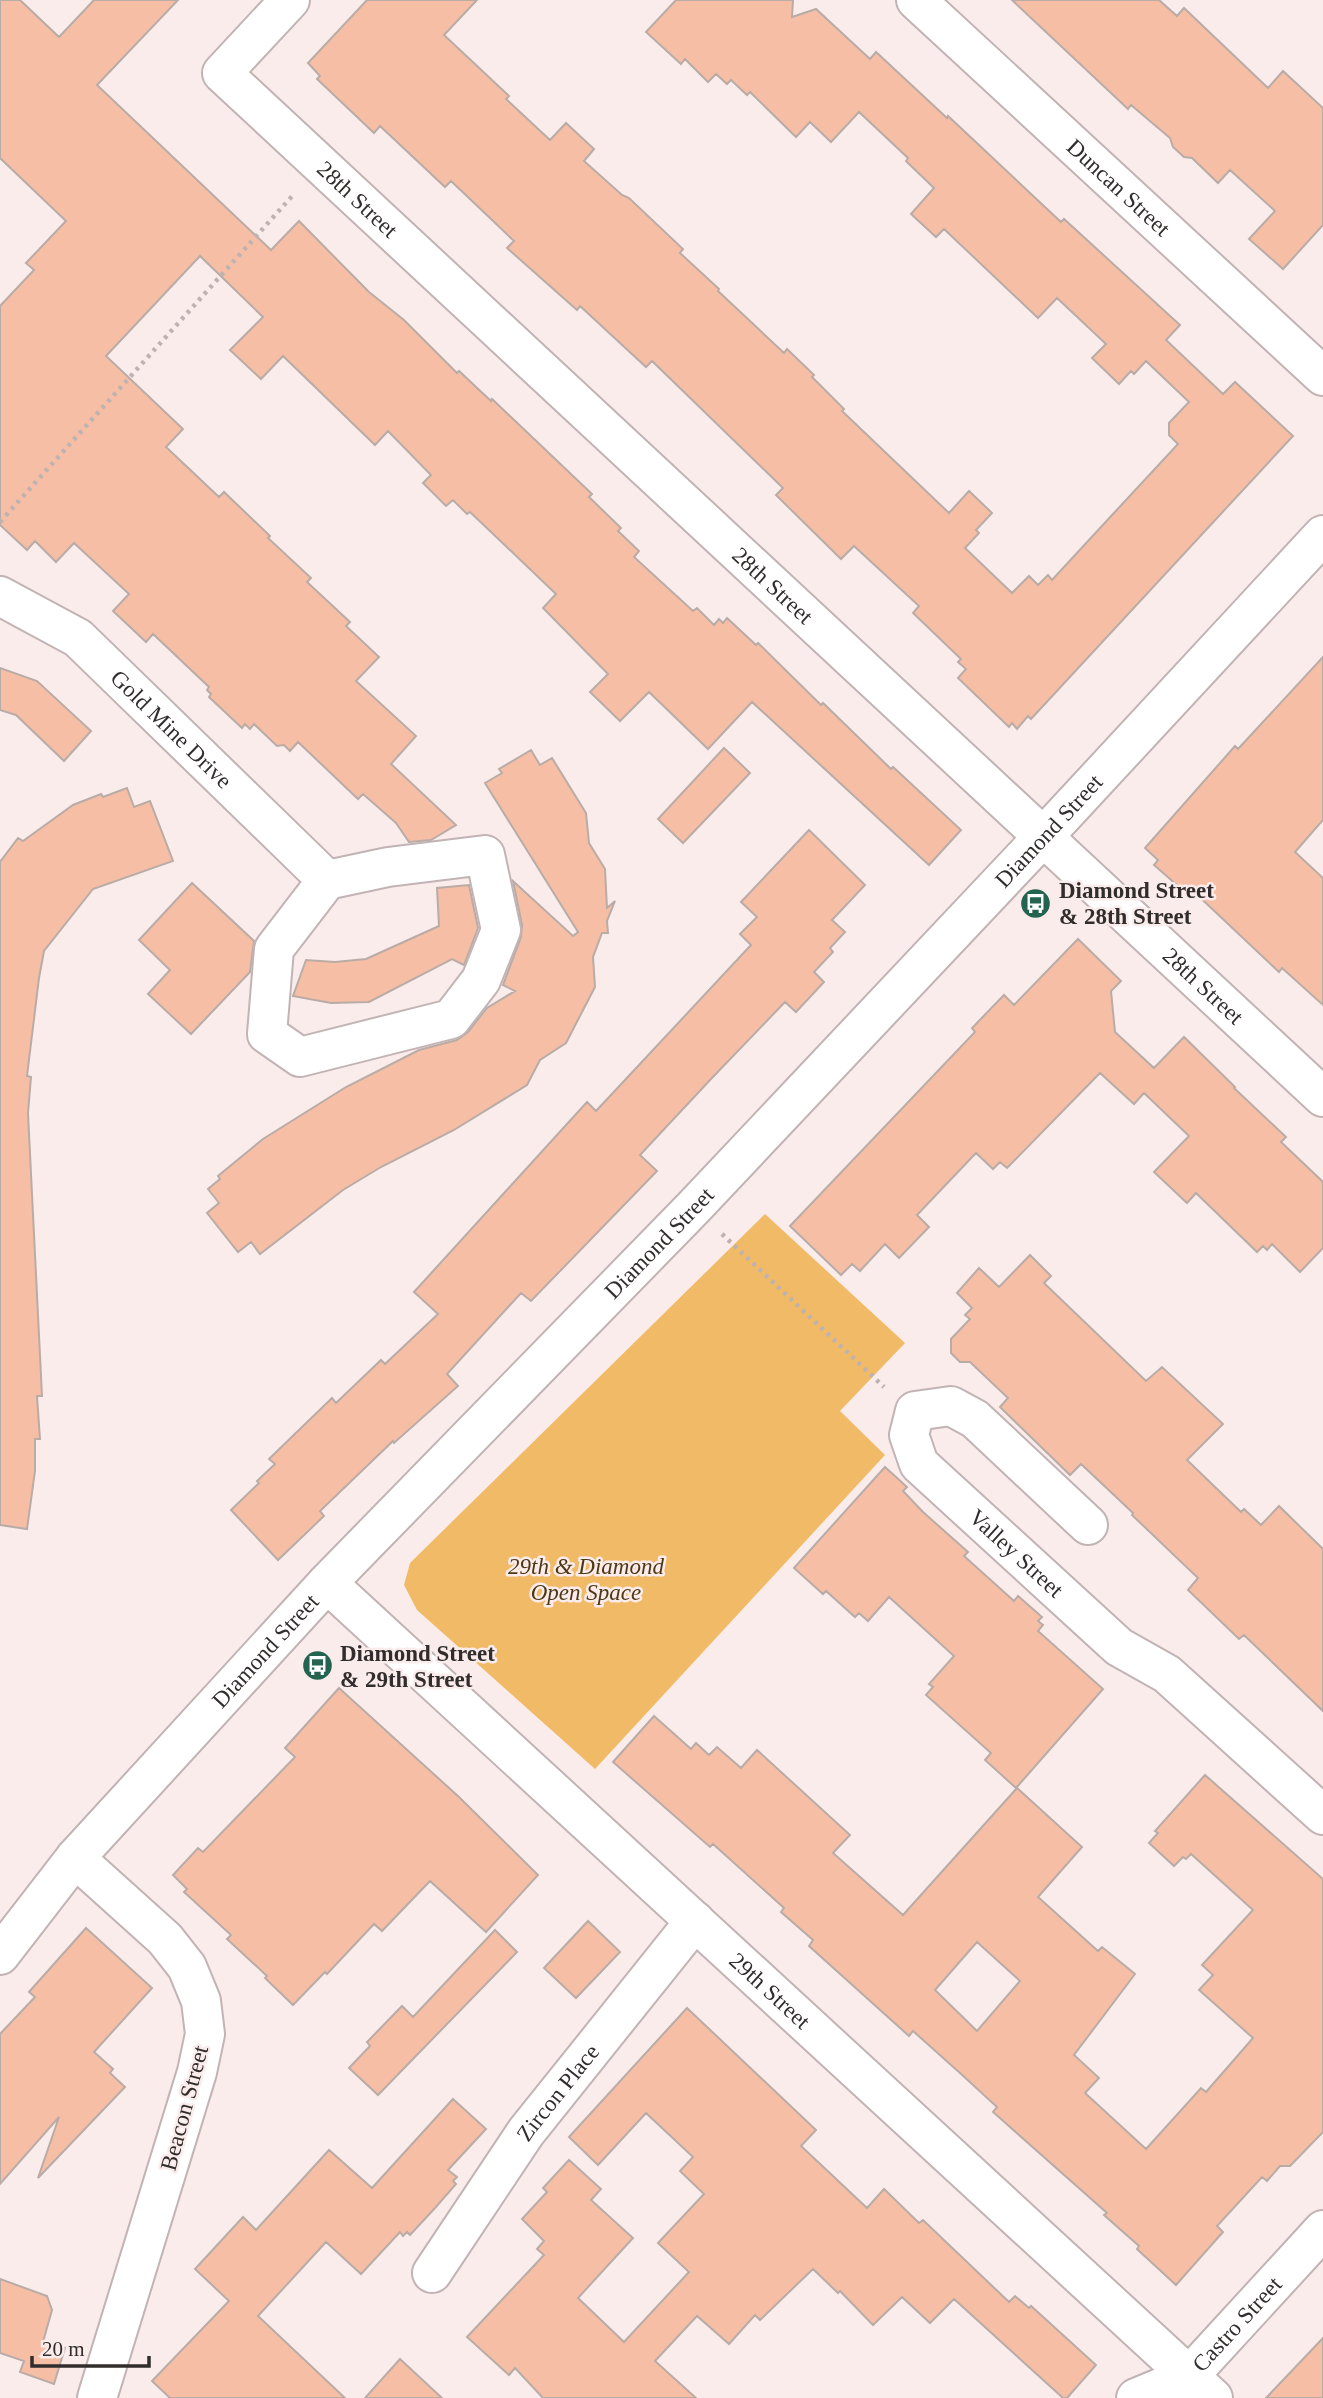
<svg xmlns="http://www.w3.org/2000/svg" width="1323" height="2398" font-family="'Times New Roman',serif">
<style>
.green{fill:#f1ba66}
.building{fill:#f6bea5;stroke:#b9aca7;stroke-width:2;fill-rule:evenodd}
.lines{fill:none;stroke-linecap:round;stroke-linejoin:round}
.minor-casing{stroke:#c2b3b4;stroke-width:42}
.path{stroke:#beb2b2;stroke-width:4.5;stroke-dasharray:3.5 5;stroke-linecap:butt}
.minor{stroke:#fff;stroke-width:38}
.labels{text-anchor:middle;stroke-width:5;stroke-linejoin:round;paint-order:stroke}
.street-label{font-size:23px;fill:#322d2d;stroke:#fbecec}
.poi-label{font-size:23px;font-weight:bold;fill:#322d2d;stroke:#fbecec;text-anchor:start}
.park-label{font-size:23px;font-style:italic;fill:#4f3814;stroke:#fbecec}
</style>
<rect width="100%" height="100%" fill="#fbecec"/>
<path class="green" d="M765,1214l140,129 -65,68 45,44 -290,314 -178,-159 -13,-25 6,-22z"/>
<path class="building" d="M0,0h20l39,37 35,-37h84l-81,85 174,165 28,-29 70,71 35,28 53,53 2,-2 32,30 1,-2 100,95 -3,3 32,31 -3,3 21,20 -5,6 59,54 4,-3 17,17 5,-6 4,4 4,-5 29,27 2,-2 63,62 2,-2 68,66 2,-2 68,63 -32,35 -177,-163 -44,47 -59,-57 -29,29 -30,-29 18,-18 -65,-66 13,-14 -86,-82 -3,2 -14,-14 -7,6 -23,-23 8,-8 -43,-44 -13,14 -92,-89 -22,23 -31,-29 33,-33 -63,-61 -94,100 77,73 -17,18 53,50 5,-5 46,44 -2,2 43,40 -4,4 43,40 -4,4 33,31 -23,24 60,55 -25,28 65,61 -25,15 -22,2 -13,-19 -33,-29 -5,5 -60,-57 -8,9 -6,-6 -7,1 -23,-22 -4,5 -5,-5 -3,4 -33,-31 2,-3 -4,-4 2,-3 -56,-53 -7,8 -33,-31 16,-17 -55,-51 -18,19 -21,-21 -8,9 -27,-25v-219l34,-36 -8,-7 40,-42 -66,-63z
M367,0h110l-33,35 65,61 -3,3 44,41 16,-17 28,26 -10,12 38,34 7,3 54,51 -3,4 39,36 -1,2 66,62 3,-4 27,26 -2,2 32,32 -2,2 107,102 20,-22 23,22 -16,17 3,3 -14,15 47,45 17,-17 9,9 10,-10 4,5 61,-66 65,-70 -9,-9v-12l20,-21 -43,-41 -12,13 -3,-3 -12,13 -27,-26 14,-14 -49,-46 -19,20 -94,-89 -8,8 -25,-23 23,-26 -28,-27 2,-3 -49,-46 -28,30 -21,-20 -14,15 -46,-45 -3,3 -16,-15 -4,4 -11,-10 -8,8 -23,-23 -4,5 -35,-32 30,-32h117l-1,17 24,-8 54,50 6,-7 71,66 1,-2 113,106 3,-3 116,106 -14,15 57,54 12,-12 58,54 -262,283 -3,-3 -11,13 -5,-6 -3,4 -51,-49 8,-9 -8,-7 3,-3 -48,-46 6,-7 -65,-60 -13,13 -65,-64 7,-7 -131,-127 -6,6 -66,-61 -3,4 -70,-62 7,-7 -63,-60 -6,6 -65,-61 -6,7 -57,-54 3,-3 -12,-13z
M1012,0h147l18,16 7,-8 84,80 15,-17 40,37v117l-40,44 -34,-30 26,-28 -45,-41 -12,13 -26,-25 -8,-1 -11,-10 -3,-9 -39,-33 -3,4z
M1323,657v163l-28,32 28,26v127l-41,-37 -3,4 -88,-83 -4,5 -33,-29 4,-5 -13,-12 90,-102 3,3z
M0,668l37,13 54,50 -27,30 -48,-46 -16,-5z
M724,748l26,25 -67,70 -25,-24z
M531,750l9,15 12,-7 34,55 3,30 16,26 2,39 8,-7 -8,20 1,12h-6l-9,24 2,30 -29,56 -26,17 -13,25 -73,45 -73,37 -38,23 -83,64 -9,-12 -13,10 -31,-39 12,-10 -11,-14 12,-10 -2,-3 45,-37 83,-52 73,-37 38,-10 11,-8 19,-24 28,-17 -12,-6 18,-48 1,-12 -9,-44 60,55 5,-4 -93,-149 17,-10 -3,-4z
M127,788l7,19 16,-6 23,60 -80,28 -49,62 -5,27 -12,98 4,1 -3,36 14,283h-5l3,43h-5v32l-8,58 -27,-4v-663l18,-24 5,3 50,-36 28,-11 2,3z
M809,830l56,55 -33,35 13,12 -15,16 3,4 -19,20 10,10 -28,30 -11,-10 -74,77 -71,76 17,16 -126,130 -10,-8 -74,81 11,12 -64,57 -1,-2 -73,70 4,5 -46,44 -47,-50 28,-27 -2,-2 18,-17 -6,-5 63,-61 4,5 45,-43 4,4 53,-50 -24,-22 173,-190 9,9 155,-166 -11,-11 17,-17 -16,-15z
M192,883l62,58 -4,31 -59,62 -43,-40 22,-24 -31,-30z
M469,885l9,43 -14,37 -12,-6 -83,43 -38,1 -38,-7 13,-36 29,2 31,-3 73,-33 -2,-38z
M1078,939l43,42 -10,10 4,41 39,36 30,-31 51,50 -1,1 52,49 -5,5 42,40v66l-23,24 -28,-28 -5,6 -4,-4 -6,6 -61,-59 -9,10 -33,-31 35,-36 -45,-43 -10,11 -34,-31 -93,95 -7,-6 -7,7 -17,-16 -59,62 12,12 -30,31 -14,-14 -25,27 -8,-7 -11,11 -51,-49 185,-194 -3,-4 32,-33 10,10z
M1030,1255l21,21 -7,7 102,98 16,-14 61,57 -36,36 54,52 3,-3 17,16 18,-19 44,43v162l-79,-76 -5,4 -51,-49 10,-12 -66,-63 1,-2 -52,-49 -11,11 -70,-68 8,-9 -38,-36h-10l-9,-9v-14l19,-20 -5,-4 7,-7 -15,-15 22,-25 20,19z
M885,1467l22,20 -4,4 20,21 45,40 -4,4 50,45 4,-5 24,21 -4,4 5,4 -5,6 65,58 -87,99 -31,-28 6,-7 -65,-58 7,-8 -4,-3 25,-28 -65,-59 -21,24 -9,-8 -4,4 -29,-26 -3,3 -29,-26z
M339,1688l120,109 79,78 -52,57 -56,-51 -48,50 -8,-7 -47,50 -2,-2 -32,33 -28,-27 2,-2 -40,-37 4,-4 -47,-43 3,-3 -14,-14 25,-27 5,4 92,-95 -10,-9z
M654,1716l37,33 5,-6 13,12 8,-8 24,21 16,-18 93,85 -17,18 70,62 114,-127 65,59 -44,50 60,54 4,-4 33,27 -61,81 25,23 -14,15 61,56 55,-61 5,4 47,-54 -54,-48 14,-15 -11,-10 51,-55 -62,-56 -5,5 -3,-2 -9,9 -25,-23 9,-10 -3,-2 50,-56 118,104v253l-33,34h-10l-13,15 -5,-4 -45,49 6,6 -47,53 -39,-36 2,-3 -35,-31 3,-2 -114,-101 4,-5 -37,-34 -47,-42 -4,5 -100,-90 4,-6 -32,-28 3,-4 -71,-64 -3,3 -97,-85zM977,1942l43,39 -43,50 -42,-41z
M588,1921l32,31 -44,46 -32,-30z
M86,1928l66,60 -58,64 19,17 -3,4 15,14 -87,91 21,-61 -59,67v-150l35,-37 -6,-5z
M495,1930l22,22 -139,143 -29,-27 21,-22 -3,-4 35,-36 11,11z
M687,2008l129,122 -15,16 66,62 17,-19 35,34 4,-3 86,82 6,-6 14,12 2,-2 65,59 -29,33h-4l-109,-99 -24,24 -28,-26 -29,28 -33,-34 -2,2 -25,-24 -53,51 -5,-5 -26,29 -32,-28 -42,45 41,37h-153l-28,-30 -6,7 -42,-38 77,-82 -7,-6 7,-8 -22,-22 25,-27 -4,-4 26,-28 32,29 -10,11 42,38 -55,60 46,44 65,-70 -31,-29 46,-49 -24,-23 13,-14 -47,-44 -48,52 -29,-28z
M453,2099l33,30 -38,41 9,7 -4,4 3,3 -21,24 -25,27 -3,-3 -4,4 -3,-4 -39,42 -35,-32 -68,74 87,82h-175l-18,-17 77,-80 -34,-32 48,-52 13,13 73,-80 43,38z
M0,2279l47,17 5,14 -9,32 22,6 -11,36 -34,-12 4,-11 -24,-8z
M1323,2338v60h-57z
M400,2359l42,39h-77z"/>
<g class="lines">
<defs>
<g id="minor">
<path id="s1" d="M290,0l-68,73 1101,1024"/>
<path id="s2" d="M916,0l407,376"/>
<path id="s3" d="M0,596l78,42 249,242"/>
<path d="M485,855l16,75 -20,50 -30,39 -151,38 -33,-23 7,-85 53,-69 61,-13z"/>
<path id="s4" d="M1088,1525l-113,-106 -24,-13 -36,5 -6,24 10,29 200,183 48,27 156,141"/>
<path id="s5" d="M327,1583l886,815"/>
<path d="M75,1858l90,81 22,28 14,34 4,33 -8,38 -100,326"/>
<path id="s6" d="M0,1955l75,-97 252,-275 367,-376 350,-371 279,-301"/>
<path id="s7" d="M432,2273l94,-141 169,-211"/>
<path id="s8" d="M1136,2398l53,-22 134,-146"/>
</g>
</defs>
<use href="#minor" class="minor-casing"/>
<path class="path" d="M0,522l294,-328
M722,1234l162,153"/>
<use href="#minor" class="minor"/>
</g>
<defs>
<symbol id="bus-disc" viewBox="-11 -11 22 22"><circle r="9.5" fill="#246350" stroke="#fbecec"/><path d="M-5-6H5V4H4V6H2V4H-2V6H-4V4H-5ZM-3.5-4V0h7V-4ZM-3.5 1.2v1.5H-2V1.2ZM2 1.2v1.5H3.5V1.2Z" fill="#fff"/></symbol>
</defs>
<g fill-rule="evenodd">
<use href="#bus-disc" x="1018" y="886" width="35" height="35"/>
<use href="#bus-disc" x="300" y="1648" width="35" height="35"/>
</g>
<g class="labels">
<g class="street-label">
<text dy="8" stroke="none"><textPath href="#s2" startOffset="276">Duncan Street</textPath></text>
<text dy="8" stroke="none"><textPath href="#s1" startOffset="285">28th Street</textPath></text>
<text dy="8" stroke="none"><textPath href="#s1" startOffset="852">28th Street</textPath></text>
<text dy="8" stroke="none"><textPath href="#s3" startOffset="219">Gold Mine Drive</textPath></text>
<text dy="8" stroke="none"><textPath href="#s6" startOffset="1538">Diamond Street</textPath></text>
<text dy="8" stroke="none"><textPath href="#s1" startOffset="1440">28th Street</textPath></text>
<text dy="8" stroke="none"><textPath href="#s6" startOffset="971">Diamond Street</textPath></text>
<text dy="8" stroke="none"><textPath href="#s4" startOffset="406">Valley Street</textPath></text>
<text dy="8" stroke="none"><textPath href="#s6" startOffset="404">Diamond Street</textPath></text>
<text dy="8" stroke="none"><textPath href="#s5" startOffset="602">29th Street</textPath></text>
<text dy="8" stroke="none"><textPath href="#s7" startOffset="220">Zircon Place</textPath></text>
<text transform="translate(184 2108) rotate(-75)" y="8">Beacon Street</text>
<text dy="8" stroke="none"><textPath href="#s8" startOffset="128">Castro Street</textPath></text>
</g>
<g class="poi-label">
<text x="1059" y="898">Diamond Street<tspan x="1059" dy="26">&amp; 28th Street</tspan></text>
<text x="340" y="1661">Diamond Street<tspan x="340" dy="26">&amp; 29th Street</tspan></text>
</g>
<g class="park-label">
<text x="586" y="1574">29th &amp; Diamond<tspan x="586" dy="26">Open Space</tspan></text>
</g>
</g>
<path d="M32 2356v10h117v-10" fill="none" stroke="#322d2d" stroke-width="3.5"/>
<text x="42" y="2356" font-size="21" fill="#322d2d" stroke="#fbecec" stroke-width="5" paint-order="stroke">20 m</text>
</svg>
